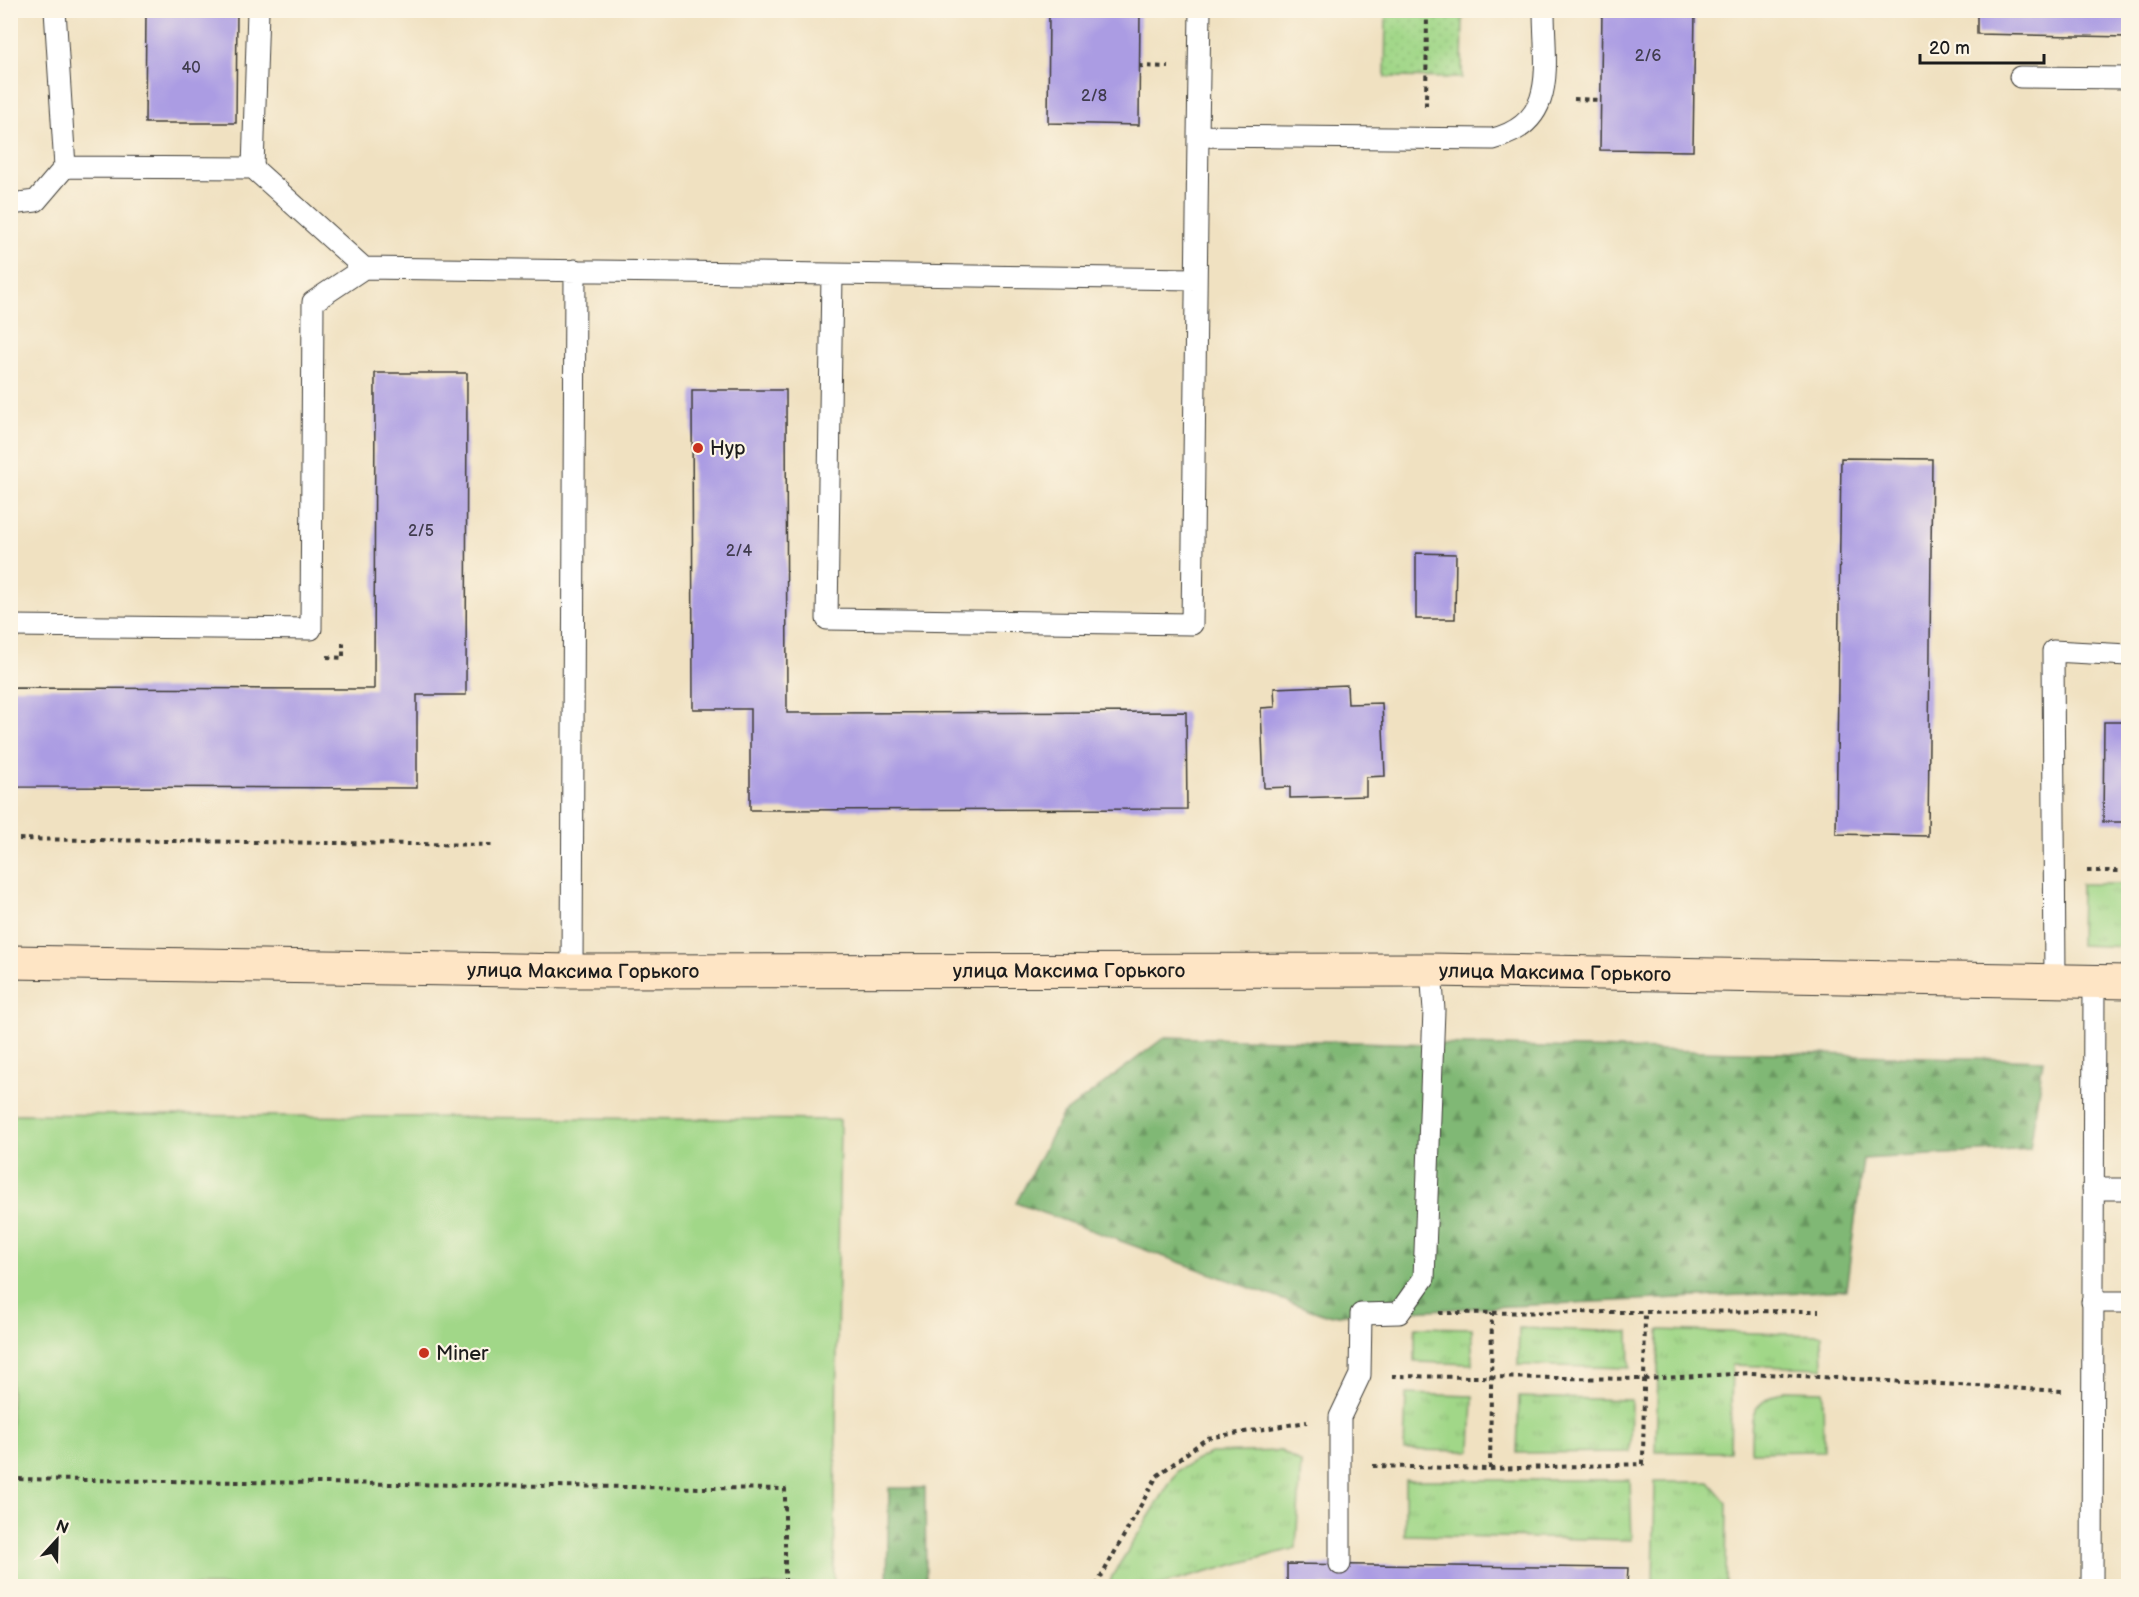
<svg xmlns="http://www.w3.org/2000/svg" width="2139" height="1597" font-family="'Balsamiq Sans',sans-serif">
<style>
.grass{fill:url(#grass-tufts);stroke:#5e7a52;stroke-width:1.5}
.forest{fill:url(#forest-firs);stroke:#4e6a48;stroke-width:1.5}
.park{fill:url(#park-dots);stroke:#5e7a52;stroke-width:1.5}
.garden{fill:#a1d788;stroke:#5e7a52;stroke-width:1.5}
.building{fill:#ab9ce3}
.lines{fill:none;stroke-linecap:round;stroke-linejoin:round}
.lane-casing{stroke:#3c3a35;stroke-width:23}
.secondary-casing{stroke:#3c3a35;stroke-width:35}
.path{stroke:#3c3a35;stroke-width:4;stroke-dasharray:4.5 4.5;stroke-linecap:butt}
.lane{stroke:#fff;stroke-width:21}
.secondary{stroke:#fee5c5;stroke-width:33}
.poi-dot{fill:#c8321e;stroke:#fcf5e5;stroke-width:2}
.labels{text-anchor:middle;stroke-width:4.5;stroke-linejoin:round;paint-order:stroke}
.number-label{font-size:16px;fill:#403c4e}
.poi-label{font-size:20px;fill:#1c1c1c;stroke:#fcf5e5;text-anchor:start}
.street-label{font-size:20px;fill:#1c1c1c;stroke:#fcf5e5}
</style>
<defs>
<pattern id="grass-tufts" width="24" height="20" patternUnits="userSpaceOnUse" patternTransform="scale(1.5)"><rect width="24" height="20" fill="#a1d788"/><path d="M3 7l-1-3M5 7V3M7 7l1-3M15 17l-1-3M17 17v-4M19 17l1-3" fill="none" stroke="#8ab875"/></pattern>
<pattern id="forest-firs" width="22" height="20" patternUnits="userSpaceOnUse" patternTransform="scale(1.5)"><rect width="22" height="20" fill="#80b874"/><path d="M5 1l3.5 6h-7zM16 11l3.5 6h-7z" fill="#68955e"/></pattern>
<pattern id="park-dots" width="8" height="8" patternUnits="userSpaceOnUse" patternTransform="scale(1.5)"><rect width="8" height="8" fill="#a1d788"/><path d="M2 2h.1M6 6h.1" fill="none" stroke="#8ab875" stroke-width="1.8" stroke-linecap="round"/></pattern>
</defs>
<rect width="100%" height="100%" fill="#fcf5e5"/>
<filter id="ink" filterUnits="userSpaceOnUse"><feTurbulence type="fractalNoise" baseFrequency=".0167" numOctaves="2"/><feDisplacementMap in="SourceGraphic" scale="12" xChannelSelector="R" yChannelSelector="G"/><feConvolveMatrix kernelMatrix="1 2 1 2 8 2 1 2 1" color-interpolation-filters="sRGB"/></filter>
<filter id="wash" filterUnits="userSpaceOnUse"><feTurbulence type="fractalNoise" baseFrequency=".008" numOctaves="4" result="noise"/><feDisplacementMap in="SourceGraphic" scale="24" xChannelSelector="R" yChannelSelector="G"/><feGaussianBlur stdDeviation="1.35" result="paint"/><feColorMatrix in="noise" values="0 0 0 0 0 0 0 0 0 0 0 0 0 0 0 0 0 1.4 0 .05"/><feComposite in="paint" operator="in"/></filter>
<g filter="url(#wash)">
<rect width="100%" height="100%" fill="#f0e1c1"/>
<path class="grass" d="M2081,884h47v63l-48,-2z
M1415,1327l57,1v36l-57,-2z
M1519,1328l110,4 1,36 -112,-3z
M1659,1330l163,5 1,33 -91,-3 -2,87h-74z
M1785,1390l38,1 1,60 -73,1c1,-38 -4,-46 34,-62z
M1406,1394l67,2 -2,55 -67,-1z
M1519,1397l112,3 -1,52 -113,1z
M1281,1451l20,12 -5,85 -140,38h-47l3,-10 66,-106 32,-17z
M1405,1480h225l2,60 -227,-5z
M1655,1482h54l18,21 -1,83h-73z"/>
<path class="forest" d="M1165,1037l878,23 -13,89 -167,10 -17,131 -521,25 -309,-112 46,-88z
M889,1488h36l1,98h-39z"/>
<path class="park" d="M1386,11h77l-1,67 -77,-1z"/>
<path class="garden" d="M11,1114l829,6 -6,466h-823z"/>
<g id="blocks">
<path class="building" d="M146,10h91l-1,113h-91z
M1049,10h91l-1,115 -91,-2z
M1602,10h93l-2,141 -93,-1z
M1977,10h151v27l-151,-3z
M375,373h92l-1,322h-49v93l-407,-1v-99l364,1z
M692,390h94l1,323 399,-1 1,97 -437,1v-101h-57z
M1841,458l91,1 -4,377 -92,-2z
M1416,553l40,1 -1,65h-39z
M1347,685l1,19 34,-1 3,73 -19,1v19l-76,2v-11l-26,1 -3,-80 14,-1 -1,-19z
M2104,722h24v100h-25z
M1287,1564l341,4 -1,18h-340z"/>
</g>
</g>
<g filter="url(#ink)">
<use href="#blocks" fill-opacity="0" stroke="#3c3a35" stroke-width="1.5"/>
<g class="lines">
<defs>
<path id="lane" d="M55,10l10,157
M1200,10l-2,126 295,3c66,-17 51,-74 51,-129
M2020,77l108,1
M253,168l5,-158
M10,204l26,-3 29,-34 188,1 111,100
M832,274l364,5
M10,626l301,3 2,-327 51,-34 468,6 -5,345 365,5 6,-488
M572,971l3,-701
M2055,981l-2,-330 75,4
M2093,1189h35
M2092,1302h36
M1340,1564v-147l20,-42 1,-61 38,-1 25,-35 10,-268 -3,-40
M2092,1586l2,-604"/>
<g id="secondary">
<path id="s1" d="M10,962l562,9 859,-1 697,12"/>
</g>
</defs>
<use href="#lane" class="lane-casing"/>
<use href="#secondary" class="secondary-casing"/>
<path class="path" d="M1139,66l29,1
M1574,99l27,1
M1426,106l1,-96
M327,657l16,1v-19
M10,839l485,6
M2087,871h41
M1439,1313l380,-2
M1392,1376l250,3 108,-6 312,18
M1373,1466l117,3 153,-5 2,-152
M1490,1469l2,-156
M10,1479l775,10v97
M1096,1586l61,-110 50,-38 100,-16"/>
<use href="#lane" class="lane"/>
<use href="#secondary" class="secondary"/>
</g>
</g>
<g class="poi-dot">
<circle cx="698" cy="448" r="6"/>
<circle cx="424" cy="1353" r="6"/>
</g>
<g class="labels">
<g class="number-label">
<text x="1648" y="61">2/6</text>
<text x="191" y="73">40</text>
<text x="1094" y="101">2/8</text>
<text x="421" y="536">2/5</text>
<text x="739" y="556">2/4</text>
</g>
<g class="poi-label">
<text x="710" y="455">Нур</text>
<text x="436" y="1360">Miner</text>
</g>
<g class="street-label">
<text dy="7" stroke="none"><textPath href="#s1" startOffset="573">улица Максима Горького</textPath></text>
<text dy="7" stroke="none"><textPath href="#s1" startOffset="1059">улица Максима Горького</textPath></text>
<text dy="7" stroke="none"><textPath href="#s1" startOffset="1545">улица Максима Горького</textPath></text>
</g>
</g>
<rect width="2139" height="1597" fill="none" stroke="#fcf5e5" stroke-width="36"/>
<g transform="translate(57 1540) rotate(22)" stroke="#fcf5e5" stroke-width="4.5" paint-order="stroke">
<path d="M0-4.5L10 22L0 15L-10 22Z" fill="#1c1c1c"/>
<text y="-9" font-size="16" font-weight="bold" text-anchor="middle" fill="#1c1c1c">N</text>
</g>
<path d="M1920 54v9h124v-9" fill="none" stroke="#1c1c1c" stroke-width="3"/>
<text x="1929" y="54" font-size="18" fill="#1c1c1c" stroke="#fcf5e5" stroke-width="4.5" paint-order="stroke">20 m</text>
</svg>
